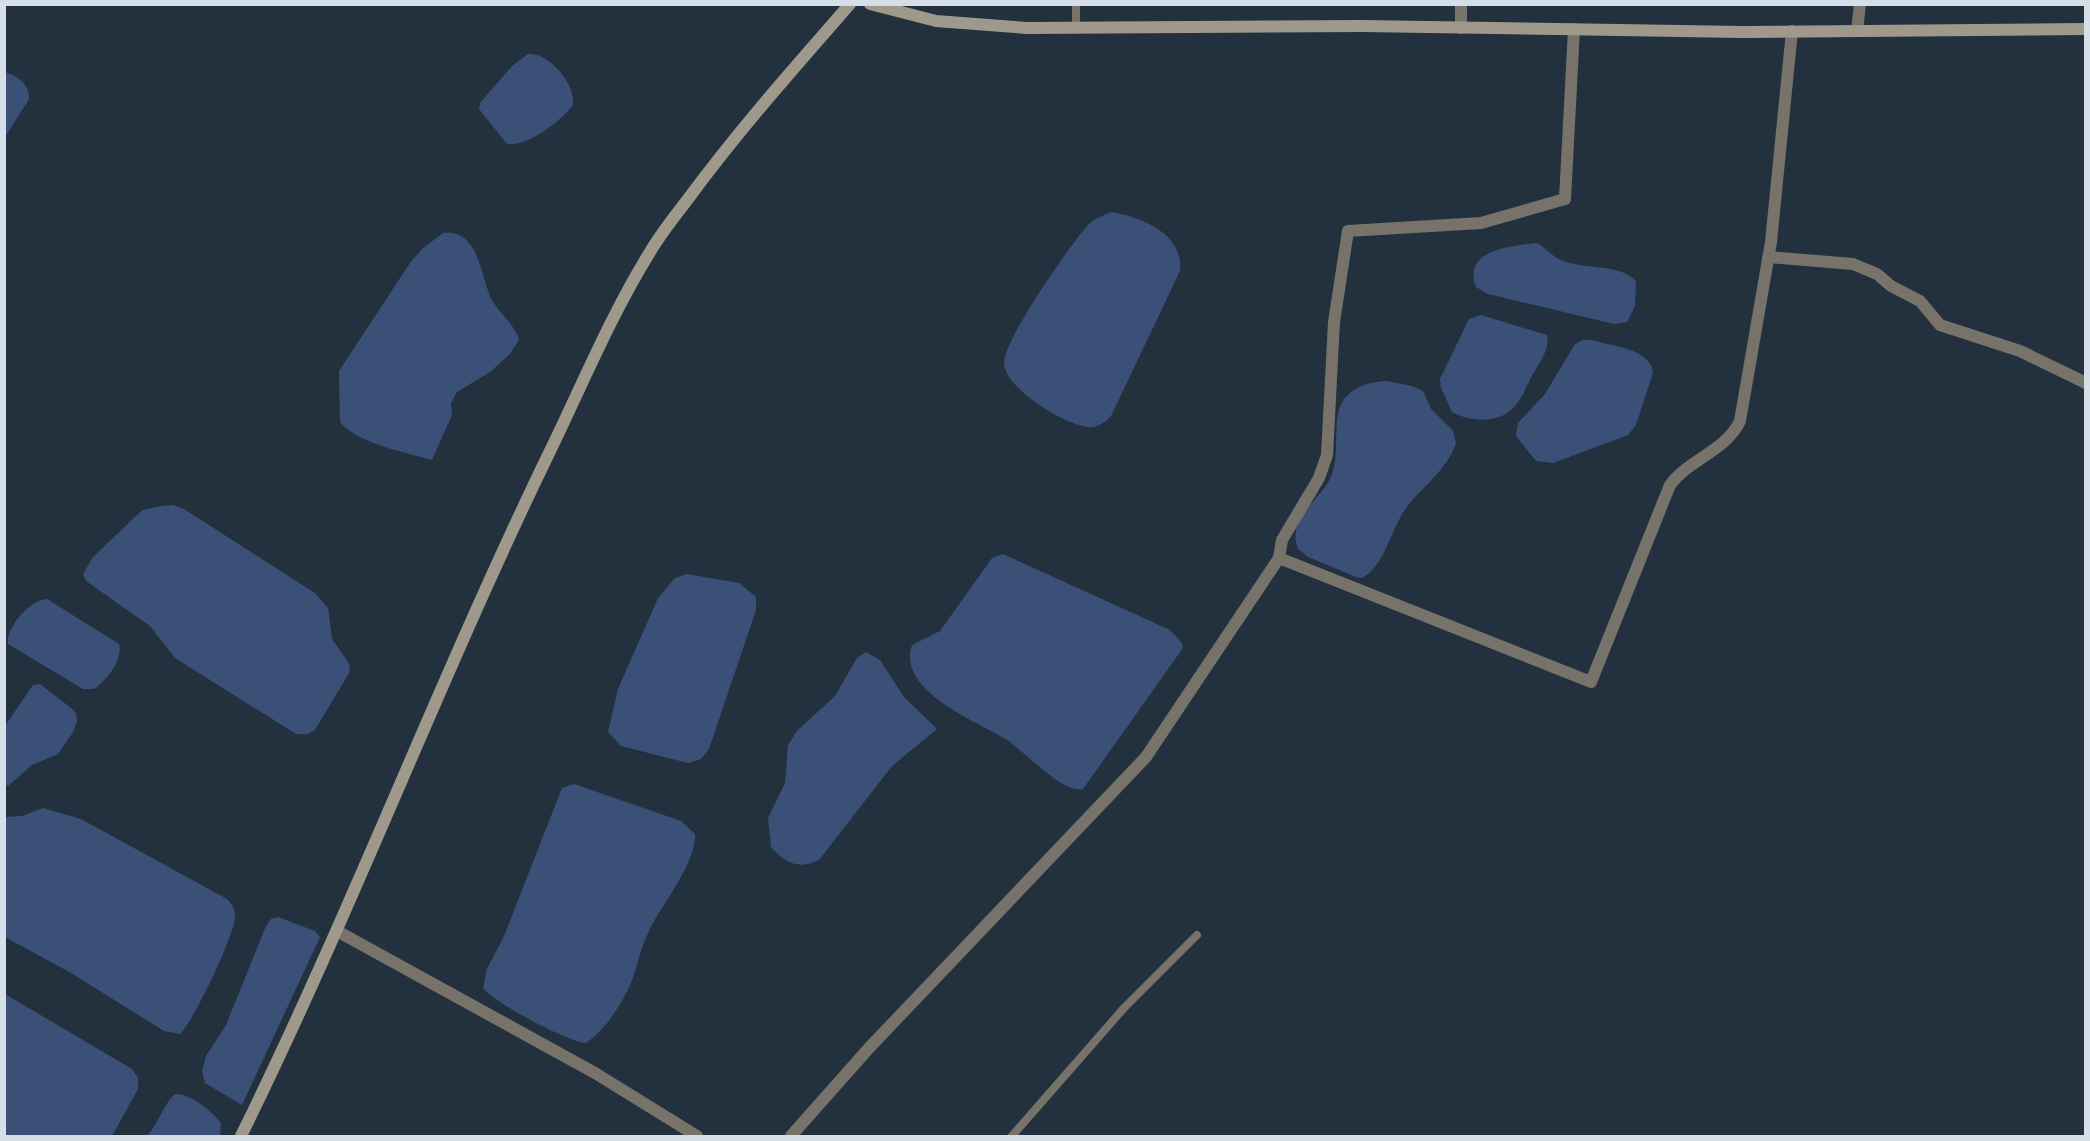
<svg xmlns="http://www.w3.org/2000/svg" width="2090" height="1141" font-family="'Zilla Slab',serif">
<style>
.water{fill:#3a5077}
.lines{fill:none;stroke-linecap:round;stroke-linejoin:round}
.lane{stroke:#77736a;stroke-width:8}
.street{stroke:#77736a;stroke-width:12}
.secondary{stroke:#9f998c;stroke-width:12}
</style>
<rect width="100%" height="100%" fill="#23303e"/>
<path class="water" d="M528,54c21,-2 48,30 45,51 -12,16 -45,42 -66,39l-28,-35 1,-6 32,-37z
M5,72c13,4 25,13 24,27l-24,38z
M1111,212c31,5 73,22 69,59l-69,145c-7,7 -13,12 -24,11 -23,-3 -82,-38 -83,-64 0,-24 65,-116 83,-137 6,-7 15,-10 24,-14z
M443,233c38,-5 37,47 50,69 8,13 22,23 26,38l-10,15 -19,17 -33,20 -6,11 1,12 -20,45c-24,-7 -76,-17 -92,-38l-1,-51 71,-108 12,-14z
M1538,243c7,5 14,13 23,17 22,10 59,3 75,21l-1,25 -8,16 -13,2 -126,-30 -12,-7c-15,-38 39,-42 62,-44z
M1481,315l66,20c3,14 -7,27 -14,39 -6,10 -11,25 -19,33 -15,17 -44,15 -62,5l-11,-24 -1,-9 29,-60z
M1582,340h9c20,6 60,8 62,33l-17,52 -8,10 -75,28 -17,-2 -20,-25 2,-13 27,-29 30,-50z
M1387,381l25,5 11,5 8,18 22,22 3,12c-9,27 -33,43 -49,64 -16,20 -21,58 -45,71l-6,-1 -48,-20 -10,-8c-12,-29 22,-49 33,-72 10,-23 0,-59 12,-76 10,-15 26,-19 44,-20z
M161,506l12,-1 11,4 131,84 13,15 4,31 18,26 -1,8 -34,57 -7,4h-12l-121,-76 -25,-32 -64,-45 -3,-7 10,-17 44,-42 6,-5z
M1003,554l167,76 12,13 1,5 -100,141c-22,4 -57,-37 -76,-49 -28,-18 -111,-48 -95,-95l28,-14 52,-73z
M687,574l52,9 17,14v13l-47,139 -8,10 -13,4 -67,-17 -13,-14 10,-43 40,-91 17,-20z
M47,599l72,45c4,16 -12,36 -25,45h-11l-75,-45c-2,-17 22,-44 39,-45z
M866,652l14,8 24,37 33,32 -45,37 -73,94c-20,10 -34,3 -48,-13l-3,-29 17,-35 3,-38 9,-14 38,-35 22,-38z
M40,684l31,24 5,5 1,8 -4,11 -15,22 -26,11 -24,21 -3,-1v-59l28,-41z
M574,784l107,37 14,13c1,29 -32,69 -45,95 -12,22 -13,47 -26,68 -9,17 -22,35 -38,46 -16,0 -95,-42 -103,-55l4,-19 17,-33 58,-148z
M43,808l38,11 146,80c4,5 8,9 8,16 1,18 -42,107 -55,119l-16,-3 -93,-58 -66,-36v-120l17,-1z
M278,917l37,14 5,6 -78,168 -37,-22 -3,-12 4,-15 20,-31 40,-99 5,-7z
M5,994l127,75 6,9v11l-26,47h-107z
M175,1094c15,-1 37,17 46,29l-1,13h-73c12,-13 15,-30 28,-42z"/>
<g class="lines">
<path class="lane" d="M1076,28v-24
M1012,1136l112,-128 73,-73"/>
<path class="street" d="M1461,28v-24
M1857,31l3,-27
M1768,257l85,7 24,10 14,12 29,15 20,24 80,26 66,32
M1279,558l312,124 79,-197c19,-26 56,-34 70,-64l31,-179 21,-211
M337,931l258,142 102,63
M791,1136l78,-88 277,-291 133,-199 3,-18 37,-62 8,-23 7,-133 14,-91 133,-8 84,-24 9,-170"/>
<path class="secondary" d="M870,4l66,17 91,7 335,-2 380,6 344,-3
M241,1136c111,-225 200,-461 310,-687 32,-66 60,-134 99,-197 11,-19 25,-36 38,-53 50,-68 106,-131 162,-195"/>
</g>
<rect width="2090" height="1141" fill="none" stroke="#d6dee7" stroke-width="12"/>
</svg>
